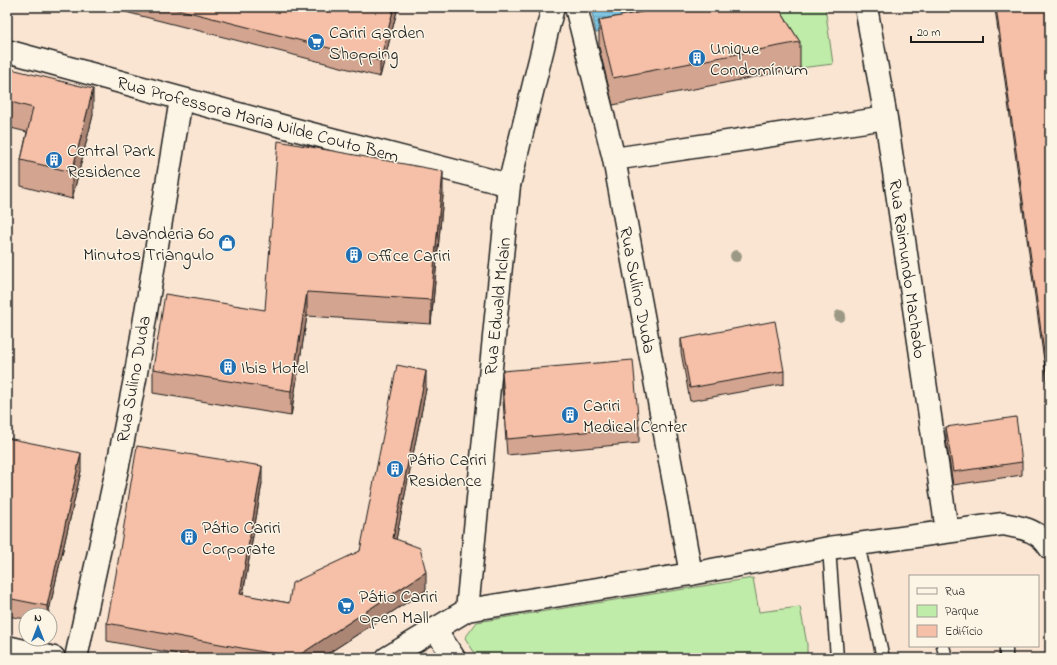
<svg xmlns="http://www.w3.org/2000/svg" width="1057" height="665" font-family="'Indie Flower',sans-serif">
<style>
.park{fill:#c0eca9;stroke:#6e8462}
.water{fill:url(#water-rules);stroke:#578192}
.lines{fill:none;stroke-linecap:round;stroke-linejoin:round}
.lane-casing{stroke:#1c1c1c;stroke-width:15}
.street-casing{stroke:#1c1c1c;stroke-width:25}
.secondary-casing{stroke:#1c1c1c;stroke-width:25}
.lane{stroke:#fcf5e5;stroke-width:12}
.street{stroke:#fcf5e5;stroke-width:22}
.secondary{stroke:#fcf5e5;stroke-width:22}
.tree{fill:#9b9985}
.wall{fill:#d3a590;stroke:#1c1c1c}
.shaded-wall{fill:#ac8675;stroke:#1c1c1c}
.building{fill:#f5c0a7;stroke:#1c1c1c}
.labels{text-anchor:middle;stroke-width:3;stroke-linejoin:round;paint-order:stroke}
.poi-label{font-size:18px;fill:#1c1c1c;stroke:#fcf5e5;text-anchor:start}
.street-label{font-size:18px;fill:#1c1c1c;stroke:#fcf5e5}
</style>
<defs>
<pattern id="water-rules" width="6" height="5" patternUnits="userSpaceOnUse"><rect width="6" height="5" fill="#7fc4e0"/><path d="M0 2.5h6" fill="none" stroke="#6da8c0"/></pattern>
</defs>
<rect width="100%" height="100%" fill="#fae5d2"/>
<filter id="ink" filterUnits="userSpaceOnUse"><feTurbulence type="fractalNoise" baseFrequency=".025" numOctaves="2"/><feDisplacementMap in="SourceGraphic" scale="8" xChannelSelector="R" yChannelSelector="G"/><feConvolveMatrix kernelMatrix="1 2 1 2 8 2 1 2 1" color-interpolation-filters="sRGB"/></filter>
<g filter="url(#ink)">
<path class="park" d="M761,7h64l8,57 -33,4z
M753,578l6,34 41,-5 7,37v14h-329l-13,-20 12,-16z"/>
<path class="water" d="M591,7h52l3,17 -50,9z"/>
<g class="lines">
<defs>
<path id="lane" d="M858,544l25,114
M829,548l8,110
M943,646l3,12
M1006,646v12"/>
<path id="street" d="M576,7l38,152 77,415
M866,7l20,111 61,413
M7,51l286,78 216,56
M614,159l272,-41
M435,629l19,29
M76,658l43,-198 16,-81 46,-280"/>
<path id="secondary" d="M467,610l42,-425 44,-178
M7,647l47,11
M387,658l80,-48 224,-36 138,-26 174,-24c20,4 36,6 47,24"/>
</defs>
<use href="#lane" class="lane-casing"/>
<use href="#street" class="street-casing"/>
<use href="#secondary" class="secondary-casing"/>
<use href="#lane" class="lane"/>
<use href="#street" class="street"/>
<use href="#secondary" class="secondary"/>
</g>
<g class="tree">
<circle cx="736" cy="256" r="6"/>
<circle cx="840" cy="316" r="6"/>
</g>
<path class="wall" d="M106,7h292l-18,70z
M665,7h113l22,35v26l-187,37 -14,-58v-27l66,-12z
M995,7h55v397l-55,-395z
M7,68l86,47 -21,84 -51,-13v-26l6,-28 -20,-5z
M443,196l-12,128 -124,-8 -16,100 -138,-23v-24l112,-59z
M681,339l103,32v13l-94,17 -9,-49z
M502,371l137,56v16l-132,12 -5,-68z
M426,389l-30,150 30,51 -105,68h-121l-93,-17v-18l155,-140 -19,112 46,8 71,-52z
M946,427l76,35v13l-69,10 -7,-45z
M7,438l74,33 -33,144h-22v4l-19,-3z"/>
<path class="shaded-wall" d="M394,7h4l-18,70v-16z
M93,89v26l-21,84v-27z
M443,171v25l-12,128v-24z
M307,292v24l-16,100v-25z
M426,371v18l-33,166v-17z
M81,453v18l-33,144h-1v-9z
M262,466v17l-22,128v-17z
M426,572v18l-105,68h-26z"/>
<path class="building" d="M169,7h225l-14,54z
M669,7h109l22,35 -187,36 -14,-58z
M996,7h54v388z
M7,68l86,21 -21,83 -51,-12 12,-52 -26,-7z
M278,141l165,30 -12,129 -124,-8 -16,99 -138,-22 12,-75 100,16z
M775,321l9,50 -94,17 -9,-49z
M633,360l6,67 -132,12 -5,-68z
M397,365l29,6 -33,167 27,10 6,24 -131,86 -188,-35 9,-49 21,-128 125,20 -22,128 49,9 3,-20 68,-32z
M1016,417l6,45 -69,10 -7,-45z
M7,438l74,15 -34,153 -40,-8z"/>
</g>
<defs>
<symbol id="supermarket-disc" viewBox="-11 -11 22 22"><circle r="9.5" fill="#1f6fb2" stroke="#fcf5e5"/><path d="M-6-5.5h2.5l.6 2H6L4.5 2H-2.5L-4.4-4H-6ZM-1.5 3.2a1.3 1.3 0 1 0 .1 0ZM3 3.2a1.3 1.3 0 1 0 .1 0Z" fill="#fff"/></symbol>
<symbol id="building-disc" viewBox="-11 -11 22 22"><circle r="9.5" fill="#1f6fb2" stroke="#fcf5e5"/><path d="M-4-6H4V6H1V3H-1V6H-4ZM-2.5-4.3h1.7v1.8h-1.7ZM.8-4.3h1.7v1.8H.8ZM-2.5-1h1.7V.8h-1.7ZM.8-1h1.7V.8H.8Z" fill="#fff"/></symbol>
<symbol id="shop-disc" viewBox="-11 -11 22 22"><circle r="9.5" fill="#1f6fb2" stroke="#fcf5e5"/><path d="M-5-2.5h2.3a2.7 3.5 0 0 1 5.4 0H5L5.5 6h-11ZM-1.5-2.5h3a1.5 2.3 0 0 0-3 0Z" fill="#fff"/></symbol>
</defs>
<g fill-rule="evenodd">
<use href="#supermarket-disc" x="306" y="32" width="20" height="20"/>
<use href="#building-disc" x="687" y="48" width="20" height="20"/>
<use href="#building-disc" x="44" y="150" width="20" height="20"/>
<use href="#shop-disc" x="217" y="233" width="20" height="20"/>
<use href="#building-disc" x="344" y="245" width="20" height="20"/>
<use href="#building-disc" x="218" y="357" width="20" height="20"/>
<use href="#building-disc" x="560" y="405" width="20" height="20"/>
<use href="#building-disc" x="385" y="459" width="20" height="20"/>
<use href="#building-disc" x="179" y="527" width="20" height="20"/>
<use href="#supermarket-disc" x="336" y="596" width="20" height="20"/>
</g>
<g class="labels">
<g class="poi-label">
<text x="329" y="38">Cariri Garden<tspan x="329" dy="21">Shopping</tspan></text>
<text x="710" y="54">Unique<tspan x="710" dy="21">Condomínum</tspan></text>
<text x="67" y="156">Central Park<tspan x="67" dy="21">Residence</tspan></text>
<text x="214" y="239" text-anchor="end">Lavanderia 60<tspan x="214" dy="21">Minutos Triangulo</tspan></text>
<text x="367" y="261">Office Cariri</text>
<text x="241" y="373">Ibis Hotel</text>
<text x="583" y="411">Cariri<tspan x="583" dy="21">Medical Center</tspan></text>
<text x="408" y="465">Pátio Cariri<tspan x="408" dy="21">Residence</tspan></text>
<text x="202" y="533">Pátio Cariri<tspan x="202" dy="21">Corporate</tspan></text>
<text x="359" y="602">Pátio Cariri<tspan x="359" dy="21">Open Mall</tspan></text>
</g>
<g class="street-label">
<text transform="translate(258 119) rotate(15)" y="6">Rua Professora Maria Nilde Couto Bem</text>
<text transform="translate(908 269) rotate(82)" y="6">Rua Raimundo Machado</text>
<text transform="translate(638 290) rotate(79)" y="6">Rua Sulino Duda</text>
<text transform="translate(497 306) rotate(-84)" y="6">Rua Edwald Mclain</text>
<text transform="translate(133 379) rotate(-80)" y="6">Rua Sulino Duda</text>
</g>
</g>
<rect width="1057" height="665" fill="none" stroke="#fcf5e5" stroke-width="24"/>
<rect x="12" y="12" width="1033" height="641" fill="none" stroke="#1c1c1c" stroke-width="1.5" filter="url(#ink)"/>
<rect x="909" y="575" width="130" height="72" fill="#fcf5e5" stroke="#a29e95"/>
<rect x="917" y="588" width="20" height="6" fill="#fcf5e5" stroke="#a29e95"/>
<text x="945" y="595" font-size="12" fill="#1c1c1c">Rua</text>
<rect x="917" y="605" width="20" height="12" fill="#c0eca9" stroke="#a29e95"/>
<text x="945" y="615" font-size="12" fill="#1c1c1c">Parque</text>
<rect x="917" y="625" width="20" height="12" fill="#f5c0a7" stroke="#a29e95"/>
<text x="945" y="635" font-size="12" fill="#1c1c1c">Edifício</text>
<g transform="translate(38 627)"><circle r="19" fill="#fcf5e5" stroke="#a29e95"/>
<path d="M0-3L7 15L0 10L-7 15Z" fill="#1f6fb2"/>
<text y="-6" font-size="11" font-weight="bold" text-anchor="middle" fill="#1c1c1c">N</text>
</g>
<path d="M911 36v6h72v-6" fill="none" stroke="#1c1c1c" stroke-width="2"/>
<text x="917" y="36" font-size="12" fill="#1c1c1c" stroke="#fcf5e5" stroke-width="3" paint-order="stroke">20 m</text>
</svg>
